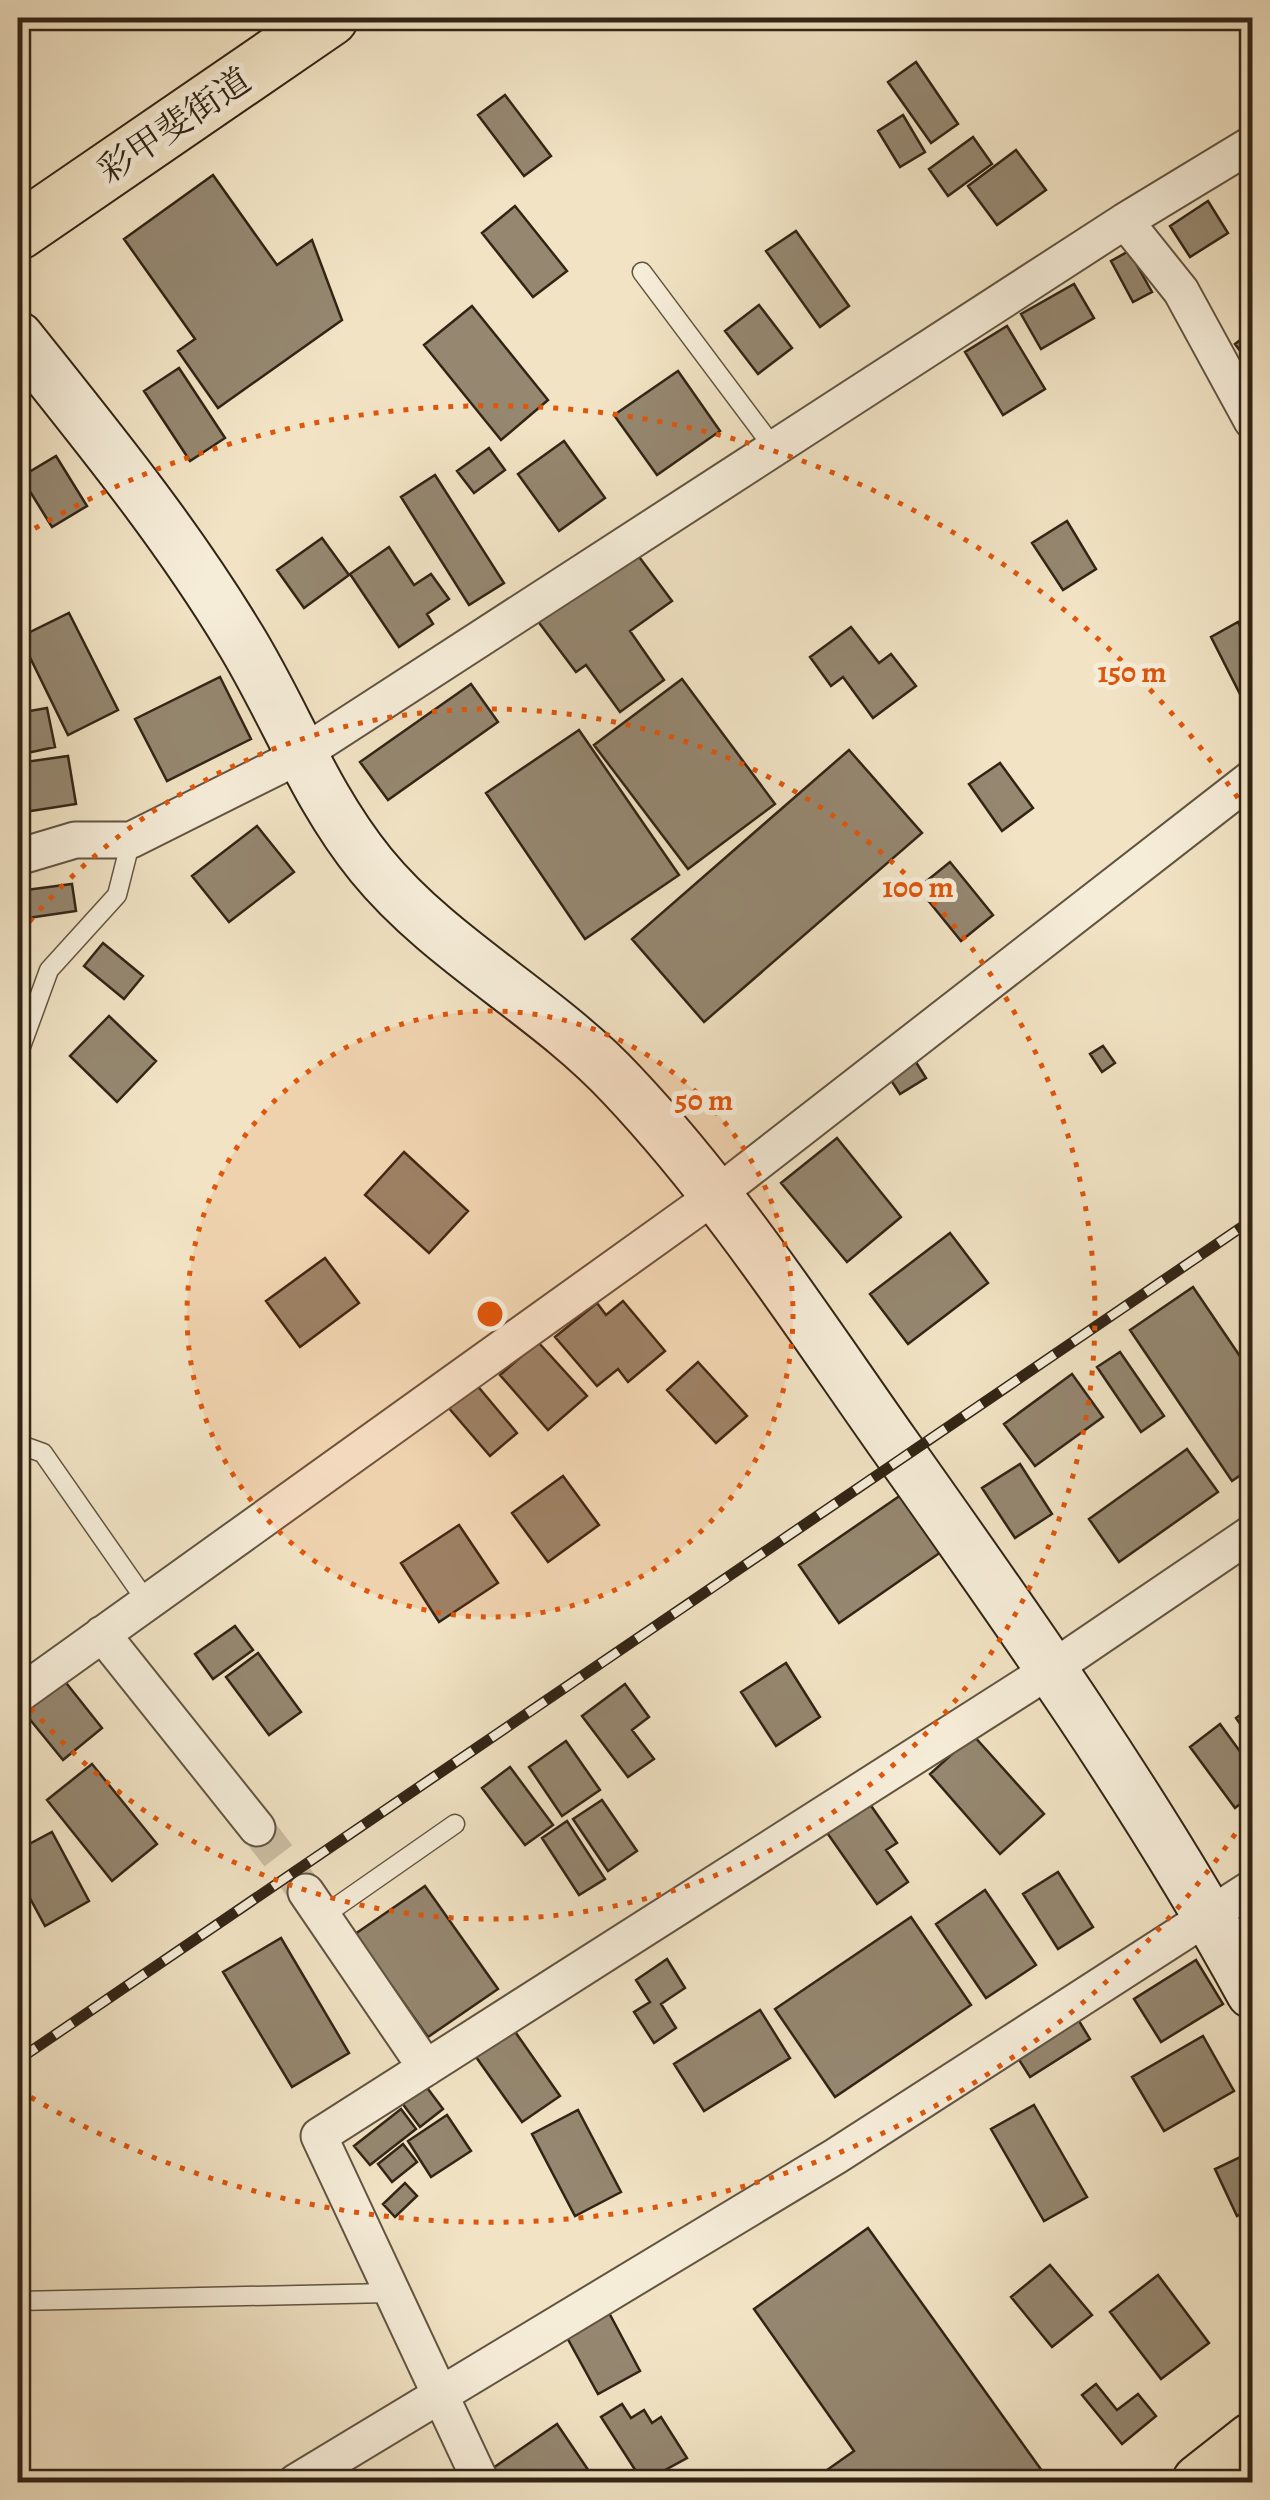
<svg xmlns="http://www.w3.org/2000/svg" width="1270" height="2500" font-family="Alegreya,'Noto Serif JP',serif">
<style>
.building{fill:#958770;stroke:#322415;stroke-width:2.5}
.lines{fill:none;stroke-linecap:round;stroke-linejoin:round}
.street-tunnel{stroke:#cbbda1;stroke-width:35;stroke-dasharray:35 18;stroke-linecap:butt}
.lane-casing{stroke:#625441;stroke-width:21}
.street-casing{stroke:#625441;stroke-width:39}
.secondary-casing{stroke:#322415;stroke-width:54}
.highway-casing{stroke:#322415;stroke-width:59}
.lane{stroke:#f6edd9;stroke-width:18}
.street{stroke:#f6edd9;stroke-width:35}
.secondary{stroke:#f6edd9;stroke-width:50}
.highway{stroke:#f1e3c4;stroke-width:55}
.rail-casing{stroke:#322415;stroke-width:11}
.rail{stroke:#f6edd9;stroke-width:8;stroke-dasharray:22;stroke-linecap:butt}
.ring{fill:none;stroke:#df560c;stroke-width:5;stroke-dasharray:5 10}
.labels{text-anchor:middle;stroke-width:10;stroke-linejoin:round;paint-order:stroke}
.street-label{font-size:35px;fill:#322415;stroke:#f6edd9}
.centre{fill:#df560c;stroke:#f6edd9;stroke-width:5}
.ring-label{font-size:30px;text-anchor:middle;font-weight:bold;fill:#df560c;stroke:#f6edd9;stroke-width:10;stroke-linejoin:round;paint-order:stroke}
</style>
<rect width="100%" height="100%" fill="#f1e3c4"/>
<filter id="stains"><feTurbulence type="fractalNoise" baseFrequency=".002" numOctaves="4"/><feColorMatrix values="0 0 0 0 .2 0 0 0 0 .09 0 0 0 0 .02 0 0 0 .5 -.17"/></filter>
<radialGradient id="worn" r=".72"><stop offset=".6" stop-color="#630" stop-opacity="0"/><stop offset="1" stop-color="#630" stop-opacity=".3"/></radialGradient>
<path class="building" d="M916,62l42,62 -27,19 -43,-61z
M505,95l46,61 -27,20 -46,-61z
M903,115l22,37 -25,15 -22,-36z
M973,137l19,27 -44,32 -19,-27z
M1016,150l30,40 -49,35 -29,-39z
M213,175l64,90 35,-25 30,80 -124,88 -40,-57 17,-12 -71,-100z
M1208,201l20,32 -38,24 -20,-31z
M515,206l52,65 -34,26 -51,-64z
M796,231l53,75 -29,21 -54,-76z
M1129,251l23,41 -19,10 -22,-41z
M1074,284l20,34 -53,31 -20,-35z
M759,305l33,43 -34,26 -33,-43z
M472,306l76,94 -47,40 -77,-95z
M1007,326l38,63 -42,26 -38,-63z
M1252,331v36l-17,-23z
M179,368l46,70 -35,23 -46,-70z
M678,371l42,60 -63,44 -43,-60z
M564,441l41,57 -46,33 -41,-57z
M489,448l16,22 -31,23 -17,-22z
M56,456l31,50 -35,21 -31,-50z
M435,475l69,108 -35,22 -68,-108z
M1067,521l29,48 -33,21 -31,-47z
M322,538l27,37 -45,33 -27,-38z
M631,546l41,55 -42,30 34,49 -44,32 -34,-47 -10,7 -42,-56z
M389,547l25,38 17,-11 18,25 -22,15 6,10 -34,23 -49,-73z
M69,613l49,97 -50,25 -48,-98z
M1238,622l14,27v48l-8,5 -33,-65z
M851,627l28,36 12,-9 25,32 -43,32 -30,-41 -12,9 -21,-29z
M220,677l31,62 -84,42 -32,-62z
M682,679l93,125 -87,65 -94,-124z
M471,684l27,38 -110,78 -28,-38z
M47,708l8,39 -37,8v-42z
M579,730l100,145 -94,64 -99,-146z
M849,750l73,83 -218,189 -72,-83z
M68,756l8,48 -58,9v-50z
M1000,763l33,45 -31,23 -33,-47z
M257,826l37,46 -65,50 -37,-46z
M950,862l43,53 -32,26 -43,-53z
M72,884l4,27 -55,8 -3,-28z
M103,943l40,33 -19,23 -40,-33z
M109,1016l47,45 -39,41 -47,-46z
M904,1043l22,35 -26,16 -22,-34z
M1103,1046l12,17 -13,9 -12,-18z
M837,1138l64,79 -54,45 -66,-79z
M404,1152l64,59 -39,42 -64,-58z
M950,1233l38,50 -80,61 -38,-50z
M325,1258l34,45 -59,44 -34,-46z
M1193,1287l59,87v93l-20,14 -102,-151z
M623,1301l42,50 -37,31 -10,-13 -21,17 -42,-49 42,-34 9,12z
M538,1342l49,54 -39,34 -48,-55z
M1120,1352l44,64 -23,16 -44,-65z
M698,1362l49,54 -31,27 -49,-53z
M1072,1374l31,43 -68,49 -31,-42z
M475,1383l42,50 -27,23 -43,-50z
M1187,1449l31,43 -99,70 -30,-43z
M1020,1464l32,50 -37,24 -33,-50z
M563,1476l36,49 -51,37 -36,-49z
M901,1495l40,57 -102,71 -40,-58z
M459,1525l39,58 -59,39 -38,-59z
M235,1626l18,24 -40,29 -18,-25z
M258,1653l43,59 -32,23 -43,-58z
M786,1663l34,54 -44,29 -35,-54z
M63,1679l39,49 -39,32 -40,-49z
M625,1684l24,33 -17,13 22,29 -26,18 -46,-61z
M1252,1706v35l-16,-23z
M1220,1724l32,44v27l-17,13 -45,-61z
M973,1735l71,79 -44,40 -70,-80z
M566,1741l34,49 -38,26 -33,-49z
M92,1764l65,80 -45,37 -65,-81z
M510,1767l43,58 -28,20 -43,-57z
M851,1777l46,66 -11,7 22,32 -31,22 -68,-97z
M602,1800l35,51 -29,20 -35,-52z
M567,1821l38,58 -26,16 -37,-57z
M52,1832l37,69 -44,25 -27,-50v-26z
M1058,1872l35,55 -35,22 -35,-55z
M425,1886l73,103 -70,48 -73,-103z
M985,1890l51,75 -50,33 -50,-74z
M911,1917l60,88 -136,92 -60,-88z
M281,1938l68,115 -57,34 -69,-115z
M667,1959l18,29 -24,16 15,24 -22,15 -20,-31 16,-10 -14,-22z
M1196,1960l27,44 -62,38 -27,-43z
M1065,1998l25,41 -60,38 -26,-41z
M760,2010l30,48 -86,53 -30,-47z
M502,2013l58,83 -38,26 -58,-82z
M1203,2036l31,55 -70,40 -32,-54z
M422,2081l21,28 -23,18 -21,-28z
M1034,2105l53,92 -43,24 -53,-92z
M401,2109l15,20 -46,36 -16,-19z
M578,2110l43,82 -46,24 -43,-82z
M447,2115l24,36 -40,26 -23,-36z
M403,2144l14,18 -25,20 -14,-18z
M1251,2152l1,57 -15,7 -22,-47z
M405,2183l12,13 -22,21 -12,-13z
M868,2228l182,254h-230l-3,-5 37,-26 -100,-142z
M1050,2265l42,50 -40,32 -41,-50z
M1158,2275l51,68 -48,36 -51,-67z
M607,2309l33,62 -42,23 -34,-62z
M1096,2384l21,26 21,-16 18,22 -34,28 -40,-49z
M622,2404l9,14 13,-8 8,13 9,-6 26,41 -44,24 -42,-65z
M557,2424l38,56 -92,2 -10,-14z"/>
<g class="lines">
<path class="street-tunnel" d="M257,1828l49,64"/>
<defs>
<path id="lane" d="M642,272l132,176
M18,1055l31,-85 68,-75 14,-55
M18,1444l25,9 104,149
M323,1916l132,-92
M18,2301l371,-8"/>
<path id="street" d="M1125,221l56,70 71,130
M18,857l57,-17h56l168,-84 826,-535 127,-77
M102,1634l155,194
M18,1695l699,-501 535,-416
M306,1892l120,176
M296,2482l540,-326 416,-268
M481,2482l-162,-346 734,-468 199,-135"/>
<path id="secondary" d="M18,337c78,98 157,194 222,302 46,75 74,156 131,226 70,86 176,139 251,220 103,109 185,236 271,358 127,179 254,358 359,550"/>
<path id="highway" d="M18,232l312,-214
M1200,2482l52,-41"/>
</defs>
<use href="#lane" class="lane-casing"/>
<use href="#street" class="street-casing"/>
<use href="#secondary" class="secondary-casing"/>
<use href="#highway" class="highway-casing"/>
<use href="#lane" class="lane"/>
<use href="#street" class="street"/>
<use href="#secondary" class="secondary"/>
<use href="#highway" class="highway"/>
<defs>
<path id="rail" d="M18,2060l1234,-840"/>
</defs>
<use href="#rail" class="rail-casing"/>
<use href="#rail" class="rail"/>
</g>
<circle cx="490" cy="1314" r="303" fill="#df560c" fill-opacity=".12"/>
<g class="ring">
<circle cx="490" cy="1314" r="303"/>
<path d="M20 933A605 605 0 1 1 20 1695"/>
<path d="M1252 1809A908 908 0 0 1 22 2092M22 536A908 908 0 0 1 1252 819"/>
</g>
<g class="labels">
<g class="street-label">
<text transform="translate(174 125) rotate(-34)" y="12">彩甲斐街道</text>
</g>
</g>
<circle cx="490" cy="1314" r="15" class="centre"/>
<g class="ring-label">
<text x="1132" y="682">150 m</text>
<text x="918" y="897">100 m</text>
<text x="704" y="1110">50 m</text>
</g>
<rect width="1270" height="2500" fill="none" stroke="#f1e3c4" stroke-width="60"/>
<rect x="20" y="20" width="1230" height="2460" fill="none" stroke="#322415" stroke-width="5"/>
<rect x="30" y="30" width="1210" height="2440" fill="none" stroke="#322415" stroke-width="2.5"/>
<rect width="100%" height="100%" filter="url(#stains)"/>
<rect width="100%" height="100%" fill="url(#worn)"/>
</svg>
